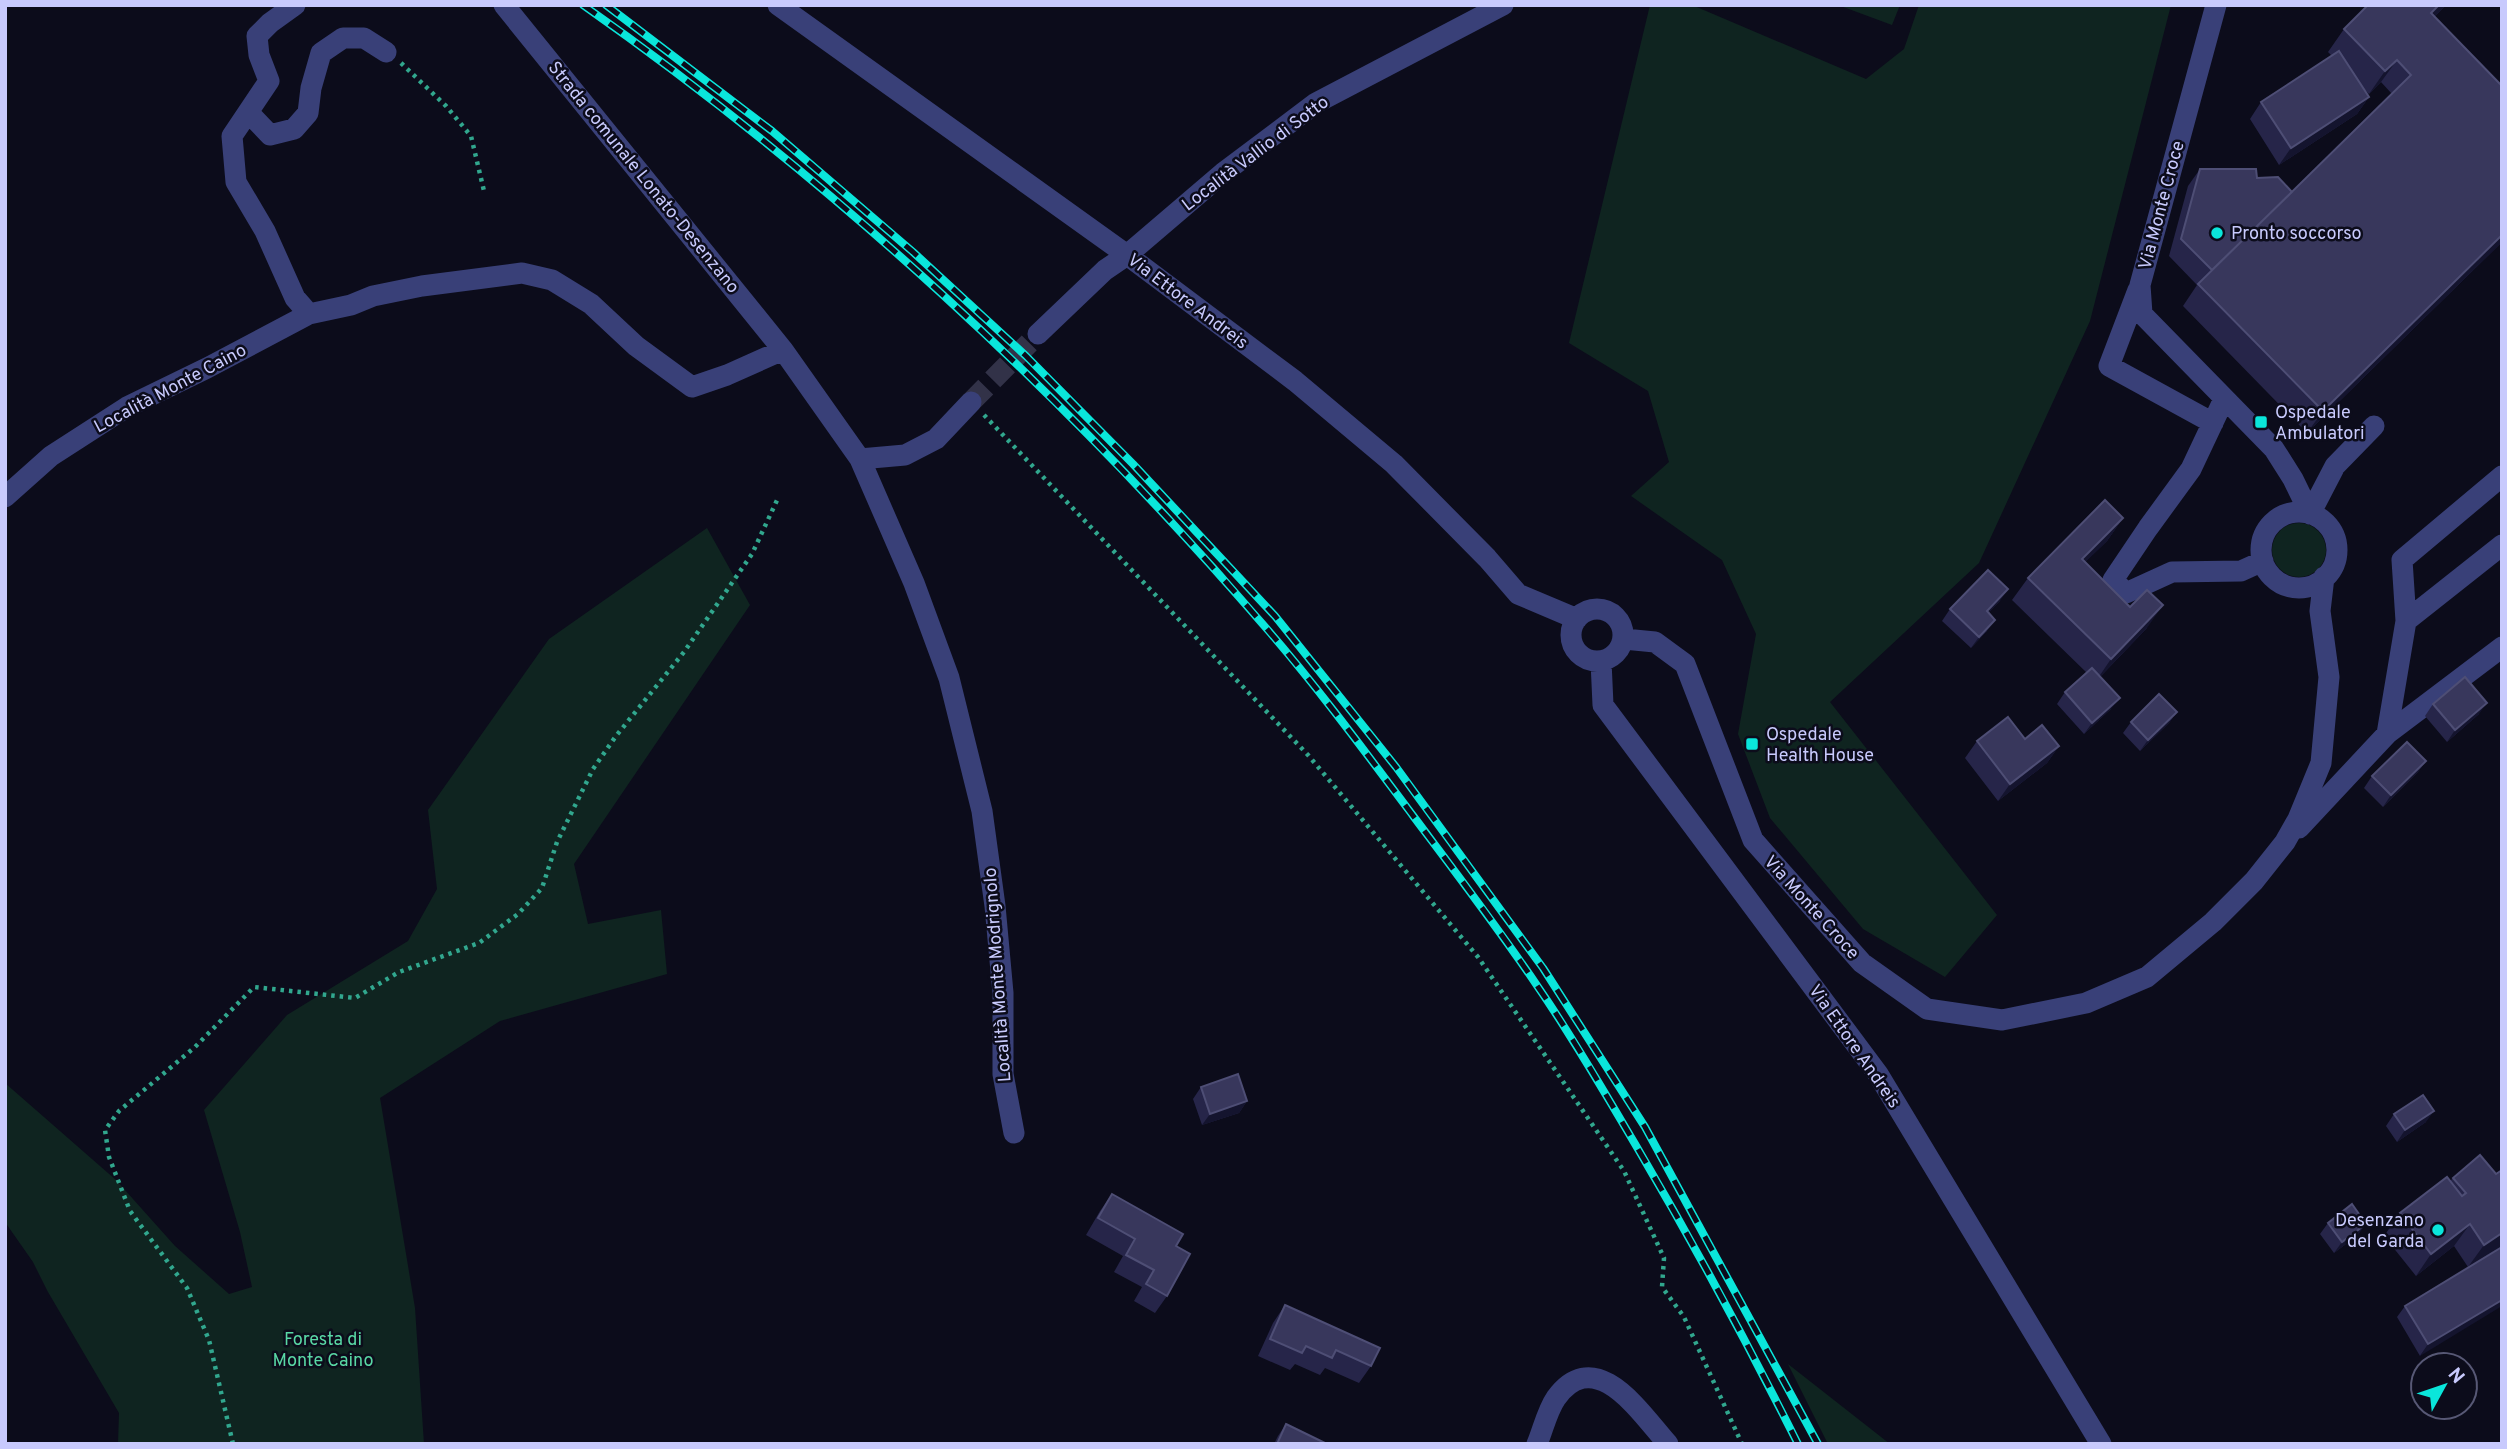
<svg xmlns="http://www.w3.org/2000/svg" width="2507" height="1449" font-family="Overpass,sans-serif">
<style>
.green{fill:#0f2420}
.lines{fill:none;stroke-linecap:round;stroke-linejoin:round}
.minor-tunnel{stroke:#323248;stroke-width:21;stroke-dasharray:21 10;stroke-linecap:butt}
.path{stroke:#31a78e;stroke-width:4.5;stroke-dasharray:3.5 5;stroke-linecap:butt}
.minor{stroke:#394078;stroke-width:21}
.rail-casing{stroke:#0ae6db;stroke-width:8}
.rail{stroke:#0c0c1b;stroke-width:5;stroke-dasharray:16;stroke-linecap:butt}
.wall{fill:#262549}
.shaded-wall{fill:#14142e}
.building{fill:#38375c;stroke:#4e4e75;stroke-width:2}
.poi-dot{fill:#0ae6db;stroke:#0c0c1b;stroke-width:2.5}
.labels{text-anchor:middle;stroke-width:5;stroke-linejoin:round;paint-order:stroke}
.street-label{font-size:18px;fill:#c8cafd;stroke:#0c0c1b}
.poi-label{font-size:18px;fill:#c8cafd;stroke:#0c0c1b;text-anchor:start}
.park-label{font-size:18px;fill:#59d8a5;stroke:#0c0c1b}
</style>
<rect width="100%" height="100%" fill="#0c0c1b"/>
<path class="green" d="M1650,5h42l174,74 38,-30 15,-44h252l-81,316 -111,242 -149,139 167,213 -52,62 -82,-48 -93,-111 -32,-84 18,-100 -34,-74 -91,-64 38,-34 -21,-71 -79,-48z
M1838,5h62l-8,20z
M2272 550a27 27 0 1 1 54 0a27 27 0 1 1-54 0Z
M707,528l43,77 -176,259 14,60 73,-14 6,64 -167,47 -120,77 35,210 9,136h-306l1,-31 -71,-121 -15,-30 -28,-40v-139l111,97 59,66 54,48 23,-7 -12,-55 -36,-122 83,-95 121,-74 29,-52 -9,-79 121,-171z
M1788,1364l102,80h-62z"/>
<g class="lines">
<path class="minor-tunnel" d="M971,402l67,-68"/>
<path class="path" d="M401,63l45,43 25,30 13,55
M984,415l324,340 170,202 146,214 40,87 -2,29 22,30 58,127
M233,1444l-24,-104 -22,-52 -57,-77 -21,-54 -4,-27 14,-19 76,-64 59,-60 101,11 44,-26 80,-29 39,-29 24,-26 15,-46 36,-73 23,-33 68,-84 68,-98 27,-58"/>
<path class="minor" d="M295,5l-25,18 -13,13 2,19 10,26 -37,55 4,46 29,49 30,67 14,16
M504,5l279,345
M778,5l349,250 168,126 99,83 93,94 31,36 59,25
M2216,5l-76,280 2,29 132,135 19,30 17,35
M248,112l22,23 24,-6 14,-16 3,-25 10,-35 22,-15h21l22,14
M2138,290l-29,76 104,57
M1038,334l67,-64 22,-15 96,-82 93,-70 187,-98
M2224,399l-33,70 -43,59 -35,52 13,13 46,-21 69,-1 22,-10
M860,459l54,124 35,95 33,133 13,95 8,87v81l11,59
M5,497l46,-41 76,-49 80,-39 102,-54 42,-9 22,-9 49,-10 100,-13 30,7 39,24 45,42 56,41 35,-12 56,-25 77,109 45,-4 31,-16 35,-37
M2261 550a38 38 0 1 1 76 0a38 38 0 1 1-76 0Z
M2310,514l25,-48 39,-40
M1571 635a26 26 0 1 1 52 0a26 26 0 1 1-52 0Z
M2406,621l96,-76
M1624,639l31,3 30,22 68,176 109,123 65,46 75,11 84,-17 61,-26 66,-55 41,-41 31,-39 13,-23 23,-56 8,-86 -9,-66 4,-34
M1601,661l2,44 275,369 223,370
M2387,734l115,-87
M2299,828l88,-94 19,-113 -4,-61 100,-84
M1537,1444c6,-14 10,-33 19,-46 40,-55 85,16 112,46"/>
<defs>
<path id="rail" d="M583,5c251,176 484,392 684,624 52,60 99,124 147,188 42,56 85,112 124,170 36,52 68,108 100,162 57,97 110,195 160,295
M606,5l166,126 141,121 113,104 107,108 142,152 121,151 147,201 102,159 173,317"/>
</defs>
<use href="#rail" class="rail-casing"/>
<use href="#rail" class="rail"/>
</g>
<path class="wall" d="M2368,5h78l-12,12 68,225 -195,191 -124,-127 14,-21 -28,-29 19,-70 12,-17 57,9 35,14 100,-98 -11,-12 -12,12 -6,-6 6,9 -12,17 -78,51 -29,-46 11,-17 71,-46 -4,-4 16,-23z
M2123,518l-16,23 -22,21 62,66 -47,49 11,32 -27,25 -27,-30 8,-12 22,-19 -75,-73 16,-22z
M2000,601l-12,12 -1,18 -16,17 -29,-27 8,-12z
M2433,704l46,10 -32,28 -22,-26z
M2177,712l-8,11 -29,28 -17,-18 8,-11z
M2025,739l34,7 -12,17 -49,38 -33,-43 12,-17z
M2426,761l-8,11 -35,35 -19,-19 8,-12z
M1201,1087l46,14 -8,12 -37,12 -9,-26z
M2394,1114l32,8 -29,20 -11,-16z
M2480,1155l22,91 -34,21 -14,-21 -38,30 -32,-40 16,-23 50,-32 3,-3z
M1112,1194l64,52 -9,50 -12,17 -21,-12 8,-14 -28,-15 9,-16 -37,-21 14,-24z
M2328,1223l30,12 -24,18 -14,-19z
M2502,1247l-82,109 -23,-39 8,-11z
M1285,1305l86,61 -12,17 -34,-15 -5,7 -25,-11 -5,6 -32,-14 15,-33z
M1286,1424l41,20h-53l4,-8z"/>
<path class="shaded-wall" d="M2439,5h7l-31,31 16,-23z
M2397,60l-16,22 -12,12 16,-23z
M2369,97l-12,17 -78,51 12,-17z
M2502,235v7l-195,191 16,-22z
M2123,518l-16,23 -41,40 16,-22z
M2008,589l-8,12 -21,22 8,-12z
M2163,605l-16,23 -51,53 15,-22z
M1995,620l-8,11 -16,17 8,-11z
M2120,698l-9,11 -27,25 8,-11z
M2487,703l-8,11 -32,28 8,-12z
M2177,712l-8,11 -29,28 8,-11z
M2059,746l-12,17 -49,38 12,-17z
M2426,761l-8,11 -35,35 8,-12z
M1247,1101l-8,12 -37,12 8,-11z
M2434,1111l-8,11 -29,20 8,-12z
M2366,1224l-8,11 -24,18 8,-11z
M2470,1224l-16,22 -38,30 15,-22z
M2502,1233v13l-34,21 16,-22z
M2502,1300v6l-82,50 8,-12z"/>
<path class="building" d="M2368,5h71l-8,8 71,73v149l-179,176 -125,-127 213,-209 -14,-15 -12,11 -41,-42z
M2339,51l30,46 -78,51 -30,-46z
M2200,169h56l1,9 21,-1 14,15 -80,78 -31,-31z
M2105,500l18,18 -41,41 48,48 17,-17 16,15 -52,54 -83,-81z
M1988,570l20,19 -21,22 8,9 -16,17 -29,-28z
M2092,668l28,30 -28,25 -27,-31z
M2465,677l22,26 -32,27 -22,-26z
M2159,694l18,18 -29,28 -17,-18z
M2008,717l17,22 17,-14 17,21 -49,38 -33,-43z
M2407,742l19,19 -35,34 -19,-19z
M1238,1074l9,27 -37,13 -9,-27z
M2423,1095l11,16 -29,19 -11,-16z
M2480,1155l16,19 6,-4v63l-18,12 -14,-21 -39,30 -31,-41 47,-36 15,19 4,-3 -13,-15z
M1112,1194l71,40 -7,12 14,8 -23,42 -21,-12 8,-14 -28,-15 9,-16 -37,-21z
M2352,1204l14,20 -24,18 -14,-19z
M2502,1247v53l-74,44 -23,-38z
M1285,1305l95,43 -9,18 -35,-16 -4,8 -26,-12 -4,7 -32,-14z
M1286,1424l41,20h-50z"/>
<g class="poi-dot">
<circle cx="2217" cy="233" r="7"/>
<rect x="2254" y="415" width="14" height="14" rx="3.5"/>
<rect x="1745" y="737" width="14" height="14" rx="3.5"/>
<circle cx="2438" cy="1230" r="7"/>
</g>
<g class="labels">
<g class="street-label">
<text transform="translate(1255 153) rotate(-37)" y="6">Località Vallio di Sotto</text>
<text transform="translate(644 177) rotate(51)" y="6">Strada comunale Lonato-Desenzano</text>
<text transform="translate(2161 205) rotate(-75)" y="6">Via Monte Croce</text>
<text transform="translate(1188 301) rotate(37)" y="6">Via Ettore Andreis</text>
<text transform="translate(170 388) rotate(-28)" y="6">Località Monte Caino</text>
<text transform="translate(1812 907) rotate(48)" y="6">Via Monte Croce</text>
<text transform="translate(997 975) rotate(-94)" y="6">Località Monte Modrignolo</text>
<text transform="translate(1855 1046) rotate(55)" y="6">Via Ettore Andreis</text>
</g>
<g class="poi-label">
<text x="2231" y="239">Pronto soccorso</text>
<text x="2275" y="418">Ospedale<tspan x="2275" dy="21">Ambulatori</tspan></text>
<text x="1766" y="740">Ospedale<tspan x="1766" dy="21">Health House</tspan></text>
<text x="2424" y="1226" text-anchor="end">Desenzano<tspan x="2424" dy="21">del Garda</tspan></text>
</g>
<g class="park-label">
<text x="323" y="1345">Foresta di<tspan x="323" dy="21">Monte Caino</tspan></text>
</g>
</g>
<rect width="2507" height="1449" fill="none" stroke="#c8cafd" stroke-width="14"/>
<g transform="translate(2444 1386) rotate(50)"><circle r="33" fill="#0c0c1b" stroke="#575875" stroke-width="2"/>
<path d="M0-5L12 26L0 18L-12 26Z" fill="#0ae6db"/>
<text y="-10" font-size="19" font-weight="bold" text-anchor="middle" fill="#c8cafd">N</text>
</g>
</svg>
